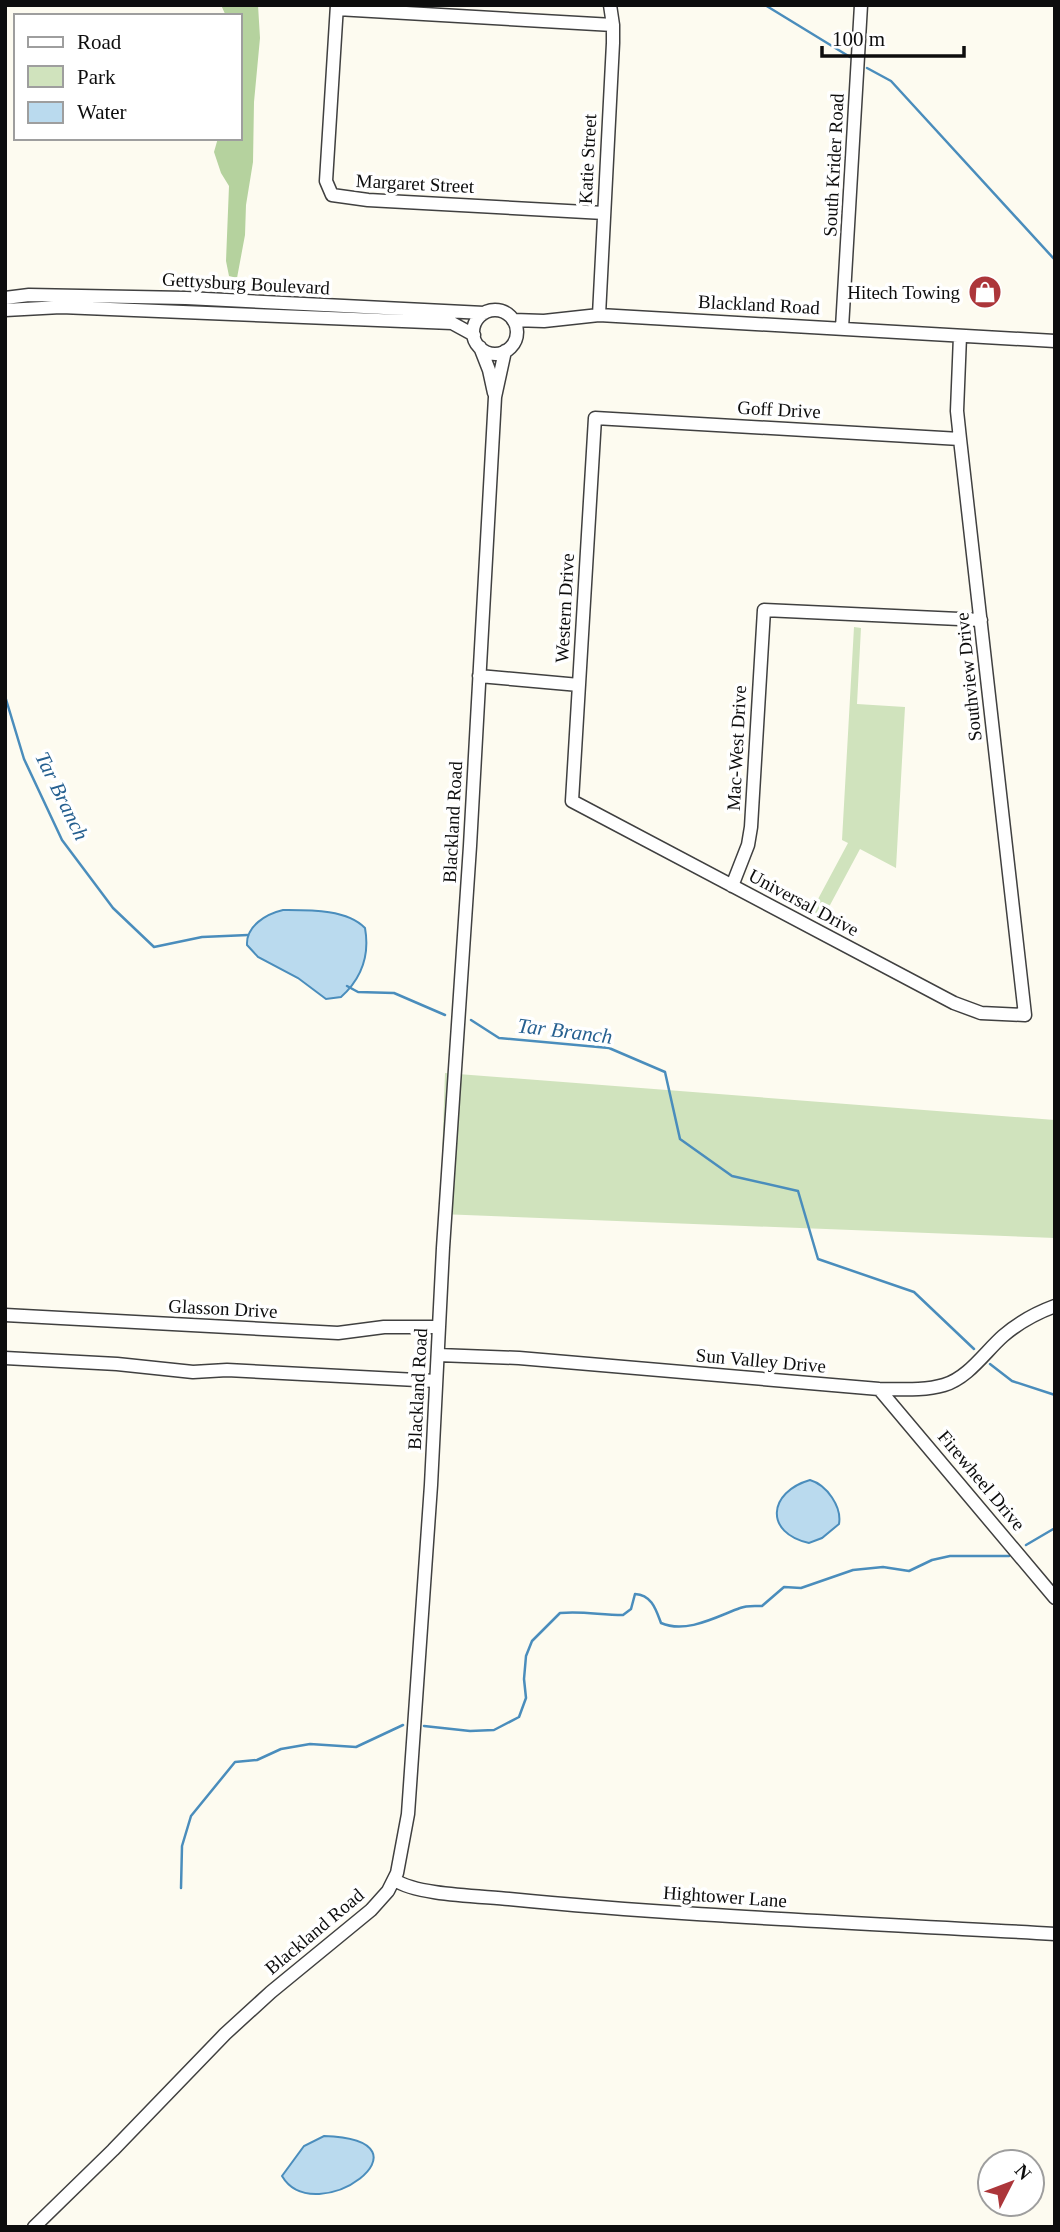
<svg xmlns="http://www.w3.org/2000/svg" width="1060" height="2232" font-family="'Times New Roman',serif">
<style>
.green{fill:#d0e3bd}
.forest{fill:#b5d29e}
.water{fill:#badaee;stroke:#4a8dbc;stroke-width:2}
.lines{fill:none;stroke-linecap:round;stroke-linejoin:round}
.stream{stroke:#4a8dbc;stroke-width:2.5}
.minor-casing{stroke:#404040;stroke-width:15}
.minor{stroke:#fff;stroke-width:12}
.labels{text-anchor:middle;stroke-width:7;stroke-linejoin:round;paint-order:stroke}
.street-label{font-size:19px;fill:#0d0d0d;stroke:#fff}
.poi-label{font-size:19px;fill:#0d0d0d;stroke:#fff;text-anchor:end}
.water-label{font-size:21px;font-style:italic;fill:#266090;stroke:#fff}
</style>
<rect width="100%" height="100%" fill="#fdfbf0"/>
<path class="green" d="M854,627l7,1 -4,76 48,3 -9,161 -36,-19 -38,71 -12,-6 38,-71 -6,-3z
M445,1073l610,47v118l-615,-24z"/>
<path class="forest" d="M221,5h37l2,33 -6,64 -1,60 -7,43 -1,30 -8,43 -8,-2 -3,-15 3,-75 -8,-13 -7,-21 4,-14h22v-122h-14z"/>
<path class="water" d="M283,910c26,0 64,-1 82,18 5,28 -3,50 -24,69l-15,2 -28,-21 -40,-21 -11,-12c-1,-19 19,-31 36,-35z
M810,1480c17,5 32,27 29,44l-17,14 -13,5c-45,-10 -41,-51 1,-63z
M324,2136c119,4 -9,96 -42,40l22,-30z"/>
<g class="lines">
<path class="stream" d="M765,5l85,52
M867,68l24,13 164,179
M5,696l19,63 38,81 51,68 41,39 48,-10 46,-2
M347,986l11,6 36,1 51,22
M471,1020l28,18 110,10 56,24 15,67 52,37 66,15 20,68 96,33 60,57
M990,1364l22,17 43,14
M1026,1545l29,-17
M424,1726l46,5 24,-1 25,-13 7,-19 -2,-19 2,-23 6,-15 28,-28c24,-2 40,2 63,2l8,-6 4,-15c17,1 21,16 26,29 25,11 55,-6 79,-15 7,-3 15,-2 22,-2l22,-19 17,1 52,-18 30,-3 26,4 23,-11 18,-4h59
M181,1888l1,-42 9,-30 44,-54 22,-2 24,-11 29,-5 46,3 47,-22"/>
<defs>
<path id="minor" d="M337,5l-11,176 6,14 36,5 236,13
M337,9l276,16
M5,298l24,-3 157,3 298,15
M5,310l56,-3 391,16 22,12
M473 332a22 22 0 1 1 44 0a22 22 0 1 1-44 0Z
M599,315l14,-272v-18l-3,-20
M513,320l31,1 55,-6 456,26
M842,328l19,-323
M960,336l-3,75 3,28 65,576 -44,-2 -27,-10 -382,-202 23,-383 365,21
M480,347l9,23 5,23
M479,676l100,9
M732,886l16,-41 3,-18 13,-217 217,10
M5,1315l333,18 46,-6h55
M438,1355l81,3 360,31c21,0 45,2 65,-4 24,-7 41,-33 59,-49 15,-13 33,-23 52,-30
M5,1358l112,6 76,8 34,-2 209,11
M879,1389l176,209
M395,1880c21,15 85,16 114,19 181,18 364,24 546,35
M34,2227l79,-77 112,-116 46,-42 100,-82 17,-19 9,-18 11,-59 23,-329 12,-237 27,-402 25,-449 10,-46"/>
</defs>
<use href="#minor" class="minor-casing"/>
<use href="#minor" class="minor"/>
</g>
<defs>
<symbol id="shop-disc" viewBox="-11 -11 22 22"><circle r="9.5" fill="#ac363a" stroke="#fff"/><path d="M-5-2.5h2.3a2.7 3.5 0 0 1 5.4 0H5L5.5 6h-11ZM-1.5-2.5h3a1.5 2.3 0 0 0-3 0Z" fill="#fff"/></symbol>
</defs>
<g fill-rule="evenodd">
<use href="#shop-disc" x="966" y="273" width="38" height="38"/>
</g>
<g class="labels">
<g class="street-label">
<text transform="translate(587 159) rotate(-87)" y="7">Katie Street</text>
<text transform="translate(833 165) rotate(-87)" y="7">South Krider Road</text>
<text transform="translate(415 183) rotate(3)" y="7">Margaret Street</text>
<text transform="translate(246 283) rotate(3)" y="7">Gettysburg Boulevard</text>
<text transform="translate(759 304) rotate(3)" y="7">Blackland Road</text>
<text transform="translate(779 409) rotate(3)" y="7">Goff Drive</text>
<text transform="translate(564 608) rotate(-87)" y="7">Western Drive</text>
<text transform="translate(968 677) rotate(-96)" y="7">Southview Drive</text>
<text transform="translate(736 748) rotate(-87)" y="7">Mac-West Drive</text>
<text transform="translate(452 822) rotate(-87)" y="7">Blackland Road</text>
<text transform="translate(804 902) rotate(28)" y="7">Universal Drive</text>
<text transform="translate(223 1308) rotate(3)" y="7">Glasson Drive</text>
<text transform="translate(761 1360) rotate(5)" y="7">Sun Valley Drive</text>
<text transform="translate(417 1389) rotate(-87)" y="7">Blackland Road</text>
<text transform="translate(982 1480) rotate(50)" y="7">Firewheel Drive</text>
<text transform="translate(725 1896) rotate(4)" y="7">Hightower Lane</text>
<text transform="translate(314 1931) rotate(-40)" y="7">Blackland Road</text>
</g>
<g class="poi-label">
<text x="960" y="299">Hitech Towing</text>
</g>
<g class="water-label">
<text transform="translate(62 796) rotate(64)" y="7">Tar Branch</text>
<text transform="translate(565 1031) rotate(7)" y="7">Tar Branch</text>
</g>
</g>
<rect width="1060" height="2232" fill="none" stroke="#0d0d0d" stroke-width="14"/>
<rect x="14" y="14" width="228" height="126" fill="#ffffff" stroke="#9e9e9e" stroke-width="2"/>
<rect x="28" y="37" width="35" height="10" fill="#ffffff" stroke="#9e9e9e" stroke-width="2"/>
<text x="77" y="49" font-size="21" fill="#0d0d0d">Road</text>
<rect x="28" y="66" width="35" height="21" fill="#d0e3bd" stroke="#9e9e9e" stroke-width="2"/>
<text x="77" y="84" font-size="21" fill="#0d0d0d">Park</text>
<rect x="28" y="102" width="35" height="21" fill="#badaee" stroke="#9e9e9e" stroke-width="2"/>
<text x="77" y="119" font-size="21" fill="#0d0d0d">Water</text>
<g transform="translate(1011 2183) rotate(48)"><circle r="33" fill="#ffffff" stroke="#9e9e9e" stroke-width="2"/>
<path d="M0-5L12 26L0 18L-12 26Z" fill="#ac363a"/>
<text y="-10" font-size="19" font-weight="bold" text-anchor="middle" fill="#0d0d0d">N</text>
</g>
<path d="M822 46v10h142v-10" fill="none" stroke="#0d0d0d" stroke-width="3.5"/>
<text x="832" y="46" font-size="21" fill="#0d0d0d" stroke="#ffffff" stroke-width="5" paint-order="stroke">100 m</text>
</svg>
